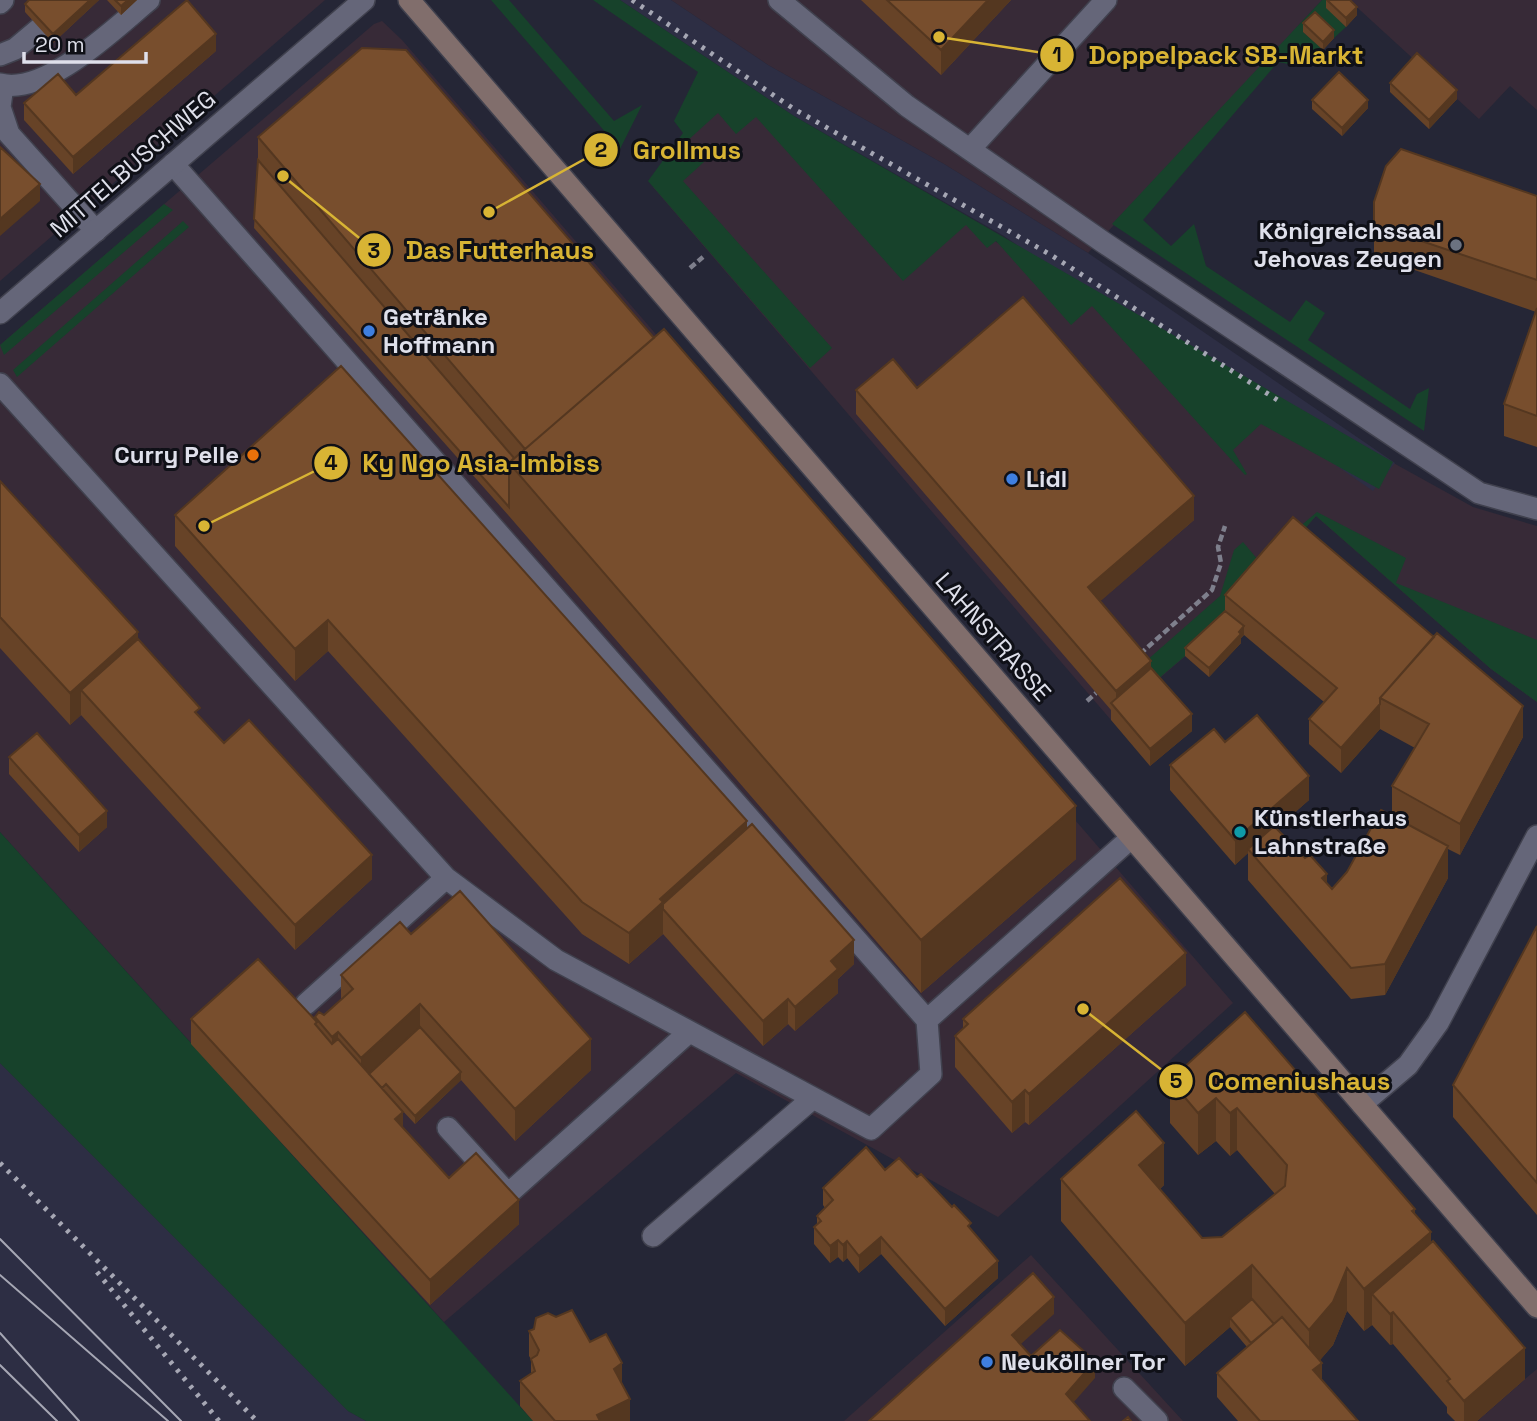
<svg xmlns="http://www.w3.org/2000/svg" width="1537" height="1421" font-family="'Space Grotesk',sans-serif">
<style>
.commercial{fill:#372a37}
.built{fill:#2d2e44}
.green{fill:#17422b}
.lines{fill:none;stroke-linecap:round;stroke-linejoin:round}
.lane-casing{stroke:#40414e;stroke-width:24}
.street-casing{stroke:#40414e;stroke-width:24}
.secondary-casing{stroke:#40414e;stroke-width:24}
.path{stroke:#7e7f8c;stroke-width:4.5;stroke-dasharray:7 3.5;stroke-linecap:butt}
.lane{stroke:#656679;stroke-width:21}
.street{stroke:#656679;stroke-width:21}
.secondary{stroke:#816e6c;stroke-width:21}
.tram{stroke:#a6a7b4;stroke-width:2}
.rail{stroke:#a6a7b4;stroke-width:5;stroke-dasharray:3.5 7;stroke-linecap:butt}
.wall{fill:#674327}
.shaded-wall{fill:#543720}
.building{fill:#784e2d;stroke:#543720;stroke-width:2}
.worship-dot{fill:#6b7280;stroke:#0f1017;stroke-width:2.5}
.shop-dot{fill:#3f7fe0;stroke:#0f1017;stroke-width:2.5}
.food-dot{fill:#e8710a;stroke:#0f1017;stroke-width:2.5}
.culture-dot{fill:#0f9aa8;stroke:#0f1017;stroke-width:2.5}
.labels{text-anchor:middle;stroke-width:6;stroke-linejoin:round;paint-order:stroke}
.street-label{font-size:24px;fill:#dfe0eb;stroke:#0f1017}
.poi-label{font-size:24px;font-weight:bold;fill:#dfe0eb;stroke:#0f1017;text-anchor:start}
.leader{fill:none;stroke:#d8b434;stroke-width:2.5}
.callout-dot{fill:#d8b434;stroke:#0f1017;stroke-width:2.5}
.mark-label{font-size:21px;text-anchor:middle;font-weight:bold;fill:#111}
.callout-label{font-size:26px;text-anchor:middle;font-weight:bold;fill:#d8b434;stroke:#0f1017;stroke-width:6;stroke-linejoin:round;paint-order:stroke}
</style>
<rect width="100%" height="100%" fill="#252636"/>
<path class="commercial" d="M0,0h325l-325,281z
M671,0h651l-234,253 -144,-89 -176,-99z
M1349,0h188v110l-27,-24 -31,33z
M382,21l20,19 831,963 -235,214 -262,-144 -292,249 -444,-490v-487l374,-321z
M722,83l328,190 423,234 64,19v176l-46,-33 -175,-153 -98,112 -107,92 -458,-533z
M1031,1255l152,166h-339z
M1537,1369v52h-60l48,-42z"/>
<path class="built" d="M620,0h51l97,65 176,99 144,89 307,210 -22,28 -369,-255 -210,-120z
M0,1063l348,348 18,10h-366z"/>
<path class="green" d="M491,0h18l105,121 28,-16 -22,44z
M593,0h27l174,116 599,346 -14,27 -118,-65 -28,26 14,24 -2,1 -153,-169 -21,19 -75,-84 -9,7 -21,-23 -63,56 -147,-164 -20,17 -18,-21 -32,29 18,20 -21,19 149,167 -22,20 -162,-187 35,-48 -9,-12 24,-49z
M1322,0h12l-7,8 19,19 -12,11 -31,-6 25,22 -30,12 -20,-4 -135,158 28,26 23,-22 12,42 84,56 16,-22 19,13 -17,27 102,69 7,-15 12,-6 -5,43 -312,-207z
M164,204l9,6 -169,145 -4,-10z
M183,221l6,6 -172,150 -4,-7z
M1317,512l89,46 -10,25 141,57v62l-46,-33 -175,-153 -98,112 -67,57 -14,-16 83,-73 14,-46 9,-8 16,19z
M0,832l533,589h-167l-18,-10 -348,-348z"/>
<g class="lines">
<defs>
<path id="lane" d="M779,0l128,106 196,136 376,251 58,16
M0,3l3,-3
M0,55l15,-6 25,-21
M0,84c46,12 115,-56 149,-84
M3,86l-3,21 9,27 87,97
M971,148l135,-148
M173,164l754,856
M0,384l446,494 110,82 315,169 60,-55 -4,-54 204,-182
M306,1004l140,-126
M448,1128l60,66 181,-162
M653,1236l160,-138
M1124,1388l33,33"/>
<path id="street" d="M0,313l364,-313
M1362,1104l46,-39 30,-42 99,-187"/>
<path id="secondary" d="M409,0l1128,1307"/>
</defs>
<use href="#lane" class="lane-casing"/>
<use href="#street" class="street-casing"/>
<use href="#secondary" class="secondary-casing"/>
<path class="path" d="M690,268l13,-11
M1140,654l72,-64 9,-27 -3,-16 7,-21
M1087,701l9,-8"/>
<use href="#lane" class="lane"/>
<use href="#street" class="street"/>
<use href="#secondary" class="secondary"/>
<path class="tram" d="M0,1239l181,182
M0,1275l168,146
M0,1333l79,88
M0,1365l57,56"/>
<path class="rail" d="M632,0l162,109 257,146 228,146
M0,1163l257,258
M97,1272l122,149"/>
</g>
<path class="wall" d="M29,0h70l-46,43 -28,-31v-8z
M107,0h30l-16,15z
M861,0h150l-70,75z
M1326,0l31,15 -11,12 -20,-19z
M1303,23l31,15 -11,12 -20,-18z
M216,51l-143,123 -49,-54v-17l52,-8z
M1390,83l67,16 -28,30 -39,-37z
M1312,100l56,8 -26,28 -30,-27z
M258,137l818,722 -155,134 -412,-477 -255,-288 4,-68z
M1537,196v251l-33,-11v-32l32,-92 -162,-56v-54z
M917,388l277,132 -94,81 51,67 41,63 -42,35 -39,-46v-10l-255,-296v-24z
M0,481l138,158 62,78 24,26 148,136 -77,71 -214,-235 -11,10 -70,-77z
M175,515l572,314 107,135 -16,15v14l-43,38 -7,-7 -25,22 -100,-112 -34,30 -47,-30 -254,-283 -33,30 -120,-135z
M1225,595l298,142 -63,118 -12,-6v29l-63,117 -34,4 -103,-119v-27l-13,12 -65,-75v-25l53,-25 86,60 -32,28 55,61 60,-73v-30l23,-38 -35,-19 -39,44 -32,-29v-25l15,-17 -80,-67 -3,3v5l-32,34 -24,-21v-8l40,-37z
M9,757l98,70 -28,25 -70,-78z
M1537,926v289l-84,-98v-32z
M411,934l180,136 -76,71 -54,-61 -46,44 -29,-31 17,34 46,51 70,46 -89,81 -239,-261v-25l124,1v-3l9,-2 17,-16v-24z
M1186,985l-157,140 -4,-3 -13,11 -57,-66v-31l8,-8v-9z
M1245,1012l170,202 16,29 94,136 -48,42h-22l-8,-8v-6l-54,-63 -3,1 -18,-20 -8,6 -17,-20 -14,34 -13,15 2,20 36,41h-120l-21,-24v-24l30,-26 -17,-20 -45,39 -124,-145v-42l103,6 -4,4 42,49 20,-1 53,-43 -38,-44 -7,6 -14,-15 -18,14 -28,-32v-43z
M885,1170l86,59 27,49 -53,48 -64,-72 -22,19 -12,-15 -4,4 -5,-5 -8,6 -16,-19v-17l3,-2v-9l8,-8 -2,-3v-17z
M529,1331l61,11 32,41 8,38h-97l-13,-15v-25l11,-7v-15l-2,-3z"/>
<path class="shaded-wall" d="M90,0h9l-46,43v-9z
M128,0h9l-16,15v-9z
M988,0h23l-70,75v-25z
M1357,7v8l-11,12v-9z
M1334,30v8l-11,12v-8z
M216,34v17l-143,123v-17z
M1457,90v9l-28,30v-9z
M1368,100v8l-26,28v-8z
M40,184v17l-40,35v-17z
M1194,496v24l-106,92v-25z
M328,620v31l-33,30v-32z
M1244,626v9l-3,3v5l-32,34v-9z
M138,632v31l-57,27v25l-11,10v-32z
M1151,661v24l-35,24v-18z
M1380,704v25l-39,44v-25z
M1523,706v31l-63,118v-31z
M1192,714v17l-42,35v-17z
M1309,776v24l-58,51 -3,-2v4l-13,12v-25z
M1076,806v53l-155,134v-53z
M107,811v16l-28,25v-17z
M747,821v32l-84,56v25l-34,30v-31l31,-34z
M1448,846v32l-63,117v-31z
M372,855v24l-77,71v-25z
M1327,874v32l-5,-28z
M854,940v24l-16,15v14l-43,38v-24l36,-46z
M1186,953v32l-157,140v-31z
M788,999v25l-25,22v-25z
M420,1004v31l-59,55v-32z
M338,1032v32l-6,5v-32z
M591,1039v31l-76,71v-32z
M461,1072v8l-46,44v-8z
M1025,1090v32l-13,11v-31z
M1216,1098v43l-18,14v-42z
M1237,1108v42l-7,6v-43z
M403,1112v24l-8,-17z
M1164,1143v42l-25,23v-43z
M519,1200v24l-89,81v-25z
M1415,1209v36l16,-13v42l-59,20v31l-8,6v-42l48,-78z
M881,1237v17l-22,19v-17z
M838,1240v17l-8,6v-17z
M847,1241v17l-4,4v-17z
M998,1261v17l-53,48v-17z
M1252,1265v43l-22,10v9l-45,39v-43z
M1347,1268v43l-14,34 -24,28v-43z
M1054,1297v17l-42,38v-17z
M1393,1312v32l-3,1v-31z
M1525,1348v31l-48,42h-13v-20z
M1095,1361v17l-29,33v-17z
M622,1363v25l-8,-19z
M1322,1363v24l-9,-17z
M630,1399v22h-33v-6z"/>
<path class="building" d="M29,0h61l-37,34 -28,-30z
M115,0h13l-7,6z
M187,0l29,34 -143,123 -49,-54 34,-29 18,21z
M887,0h101l-47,50z
M1327,0h23l7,7 -11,11z
M1315,12l19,18 -11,12 -20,-19z
M362,48l44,2 248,288 -129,111 -267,-312z
M1417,53l40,37 -28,30 -39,-37z
M1339,72l29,28 -26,28 -30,-28z
M0,147l40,37 -40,35z
M1401,149l136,47v84l-163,-55v-23l12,-36z
M258,160l256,298 -5,5v44l-255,-288z
M1023,297l171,199 -106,91 63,74 -35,30 -260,-301 37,-31 24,29z
M1537,308v108l-33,-12z
M664,329l412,477 -155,134 -412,-477z
M341,366l406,455 -87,78 3,3 -34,31 -47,-31 -254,-282 -33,29 -120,-134z
M0,481l138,151 -68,61 -70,-76z
M1293,517l141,120 -54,61v6l-39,44 -32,-29 28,-31 -112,-93z
M1225,611l19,15 -5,6 2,2 -32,34 -24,-20z
M1437,633l86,73 -63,118 -68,-38 37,-62 -49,-26z
M138,639l62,69 -5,4 29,31 25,-23 123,135 -77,70 -214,-235z
M1151,668l41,46 -42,35 -39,-46z
M1257,715l52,61 -74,64 -65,-75 44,-36 11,13z
M37,733l70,78 -28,24 -70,-78z
M1381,810l67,36 -63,118 -34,4 -103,-119 24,-21h4l29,30 5,-3 17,19 -5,4 10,11 15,-17z
M752,824l102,116 -23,21 7,8 -43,38 -7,-8 -25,22 -100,-112v-5z
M1120,878l66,75 -157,141 -4,-4 -13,12 -57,-66 13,-12 -5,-5z
M460,891l131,148 -76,70 -95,-105 -59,54 -23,-26 -6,5 -17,-20 4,-5 5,3 29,-26 -12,-14 59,-53 11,12z
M1537,926v257l-84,-98z
M258,959l59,63 -2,2 17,20 6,-5 65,73 -8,7 54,59 27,-25 43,47 -89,80 -239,-261z
M1245,1012l170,197 -3,2 19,21 -67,57 -17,-21 -14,34 -24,28 -57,-65 -67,58 -124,-144 75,-68 28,32 -25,22 63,73 20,-1 63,-51 2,-21 -50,-57 -7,5 -14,-15 -18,15 -28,-33z
M420,1027l41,45 -46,44 -29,-32 -4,4 -13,-14z
M866,1147l19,23 14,-12 18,19 4,-3 31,33 2,-2 17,18 -3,3 30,35 -53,48 -64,-72 -22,19 -12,-15 -4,4 -5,-5 -8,6 -16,-19 7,-6 -4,-5 16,-16 -10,-12z
M1433,1241l92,107 -61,53 -17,-20 3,-2 -57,-67 -3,2 -18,-20z
M1033,1273l21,24 -42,38 19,21 29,-26 35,31 -29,33 24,27h-221z
M1252,1299l22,25 -23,19 -21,-25z
M572,1310l18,32 16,-8 16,29 -8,6 16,30 -33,16 3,6h-45l-35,-40 15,-10 -4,-12 6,-4 2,-5 -10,-19 5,-2 2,-11 12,-5 8,4z
M1282,1317l40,46 -9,7 45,51h-98l-43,-48z
M1128,1417l3,4h-8z"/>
<circle class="worship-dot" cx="1456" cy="245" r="7"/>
<g class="shop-dot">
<circle cx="369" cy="331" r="7"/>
<circle cx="1012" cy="479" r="7"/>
<circle cx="987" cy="1362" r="7"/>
</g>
<circle class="food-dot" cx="253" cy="455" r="7"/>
<circle class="culture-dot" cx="1240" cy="832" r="7"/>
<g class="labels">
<g class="street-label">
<text transform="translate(133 164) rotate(-41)" y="8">MITTELBUSCHWEG</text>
<text transform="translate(993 637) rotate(49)" y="8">LAHNSTRASSE</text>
</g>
<g class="poi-label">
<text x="1442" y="239" text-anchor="end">Königreichssaal<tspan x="1442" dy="28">Jehovas Zeugen</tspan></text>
<text x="383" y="325">Getränke<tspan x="383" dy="28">Hoffmann</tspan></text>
<text x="239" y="463" text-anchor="end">Curry Pelle</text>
<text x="1026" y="487">Lidl</text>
<text x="1254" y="826">Künstlerhaus<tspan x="1254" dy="28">Lahnstraße</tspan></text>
<text x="1001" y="1370">Neuköllner Tor</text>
</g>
</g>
<path class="leader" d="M939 37L1057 55M489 212L601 150M283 176L374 250M204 526L331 463M1083 1009L1176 1081"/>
<g class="callout-dot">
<circle cx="939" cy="37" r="7"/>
<circle cx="489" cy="212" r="7"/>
<circle cx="283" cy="176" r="7"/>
<circle cx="204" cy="526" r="7"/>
<circle cx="1083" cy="1009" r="7"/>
<circle cx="1057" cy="55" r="18"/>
<circle cx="601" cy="150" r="18"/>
<circle cx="374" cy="250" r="18"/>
<circle cx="331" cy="463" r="18"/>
<circle cx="1176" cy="1081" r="18"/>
</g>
<g class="mark-label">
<text x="1057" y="62">1</text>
<text x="601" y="157">2</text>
<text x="374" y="258">3</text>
<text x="331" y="470">4</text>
<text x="1176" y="1088">5</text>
</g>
<g class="callout-label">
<text x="1226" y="64">Doppelpack SB-Markt</text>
<text x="687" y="159">Grollmus</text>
<text x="500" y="259">Das Futterhaus</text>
<text x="481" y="472">Ky Ngo Asia-Imbiss</text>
<text x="1299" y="1090">Comeniushaus</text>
</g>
<path d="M24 52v10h122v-10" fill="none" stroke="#dfe0eb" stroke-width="3.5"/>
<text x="35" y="52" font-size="21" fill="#dfe0eb" stroke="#0f1017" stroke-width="5" paint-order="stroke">20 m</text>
</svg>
